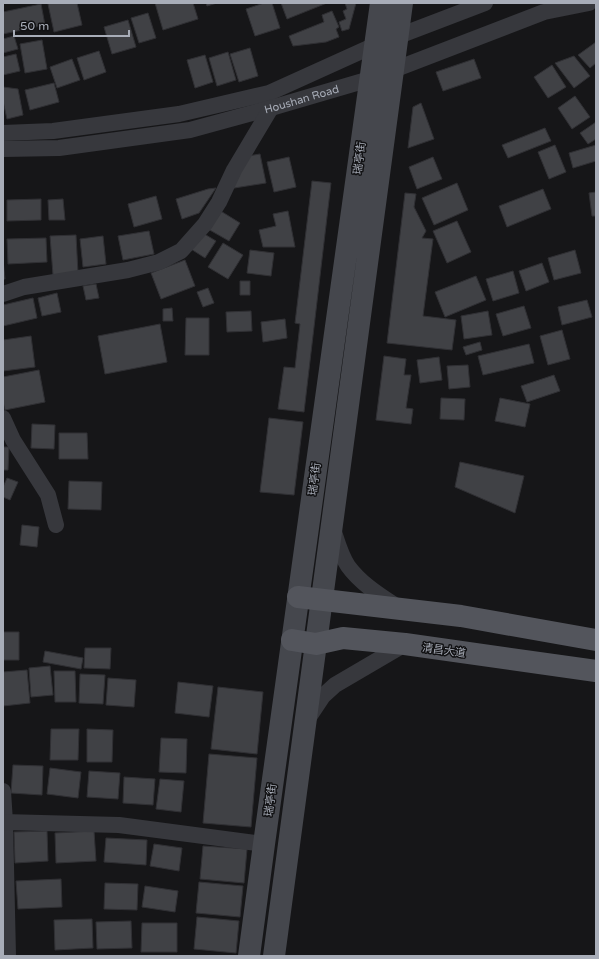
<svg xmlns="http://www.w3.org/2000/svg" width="599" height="959" font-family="'Varela Round','Noto Sans SC',sans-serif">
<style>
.building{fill:#404145;stroke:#303034}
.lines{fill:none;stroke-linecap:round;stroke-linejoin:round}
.minor{stroke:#37383d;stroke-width:16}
.secondary{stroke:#45474d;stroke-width:22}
.primary{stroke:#53555c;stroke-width:22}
.labels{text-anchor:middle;stroke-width:3;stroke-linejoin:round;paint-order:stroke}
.street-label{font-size:11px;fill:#a8adb8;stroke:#111113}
</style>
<rect width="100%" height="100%" fill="#161618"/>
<path class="building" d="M51,3h26l5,22 -28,7 -6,-28z
M155,3h38l5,16 -35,11z
M206,3h11l-10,3z
M264,3h8l8,25 -25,8 -9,-27z
M281,3h46l-40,16z
M345,3h11l-7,26 -7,2 -3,-9 7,-3 -3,-8 4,-2z
M41,4l4,21 -42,9v-22z
M332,11l7,16 -3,2 3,8 -13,5 -33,4 -4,-10 35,-14 -2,-7z
M148,13l8,25 -17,5 -8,-25z
M128,20l8,27 -24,7 -8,-27z
M14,36l4,13 -15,4v-14z
M42,40l5,29 -22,4 -5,-29z
M596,42v21l-6,5 -12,-13z
M250,48l8,28 -19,6 -9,-28z
M99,51l7,21 -22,8 -7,-22z
M228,52l8,28 -19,6 -8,-28z
M16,54l4,17 -17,4v-18z
M205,55l8,27 -18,6 -8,-28z
M574,56l16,20 -16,12 -19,-25z
M72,59l8,21 -23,8 -7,-21z
M474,59l7,19 -38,13 -7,-19z
M552,65l14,22 -18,11 -14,-21z
M54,83l5,19 -29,8 -5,-20z
M3,87l15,2 5,26 -16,4 -4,-18z
M575,96l15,21 -18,12 -14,-21z
M421,103l13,36 -26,9 5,-41z
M596,122v17l-8,5 -8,-11z
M545,128l6,13 -43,17 -6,-13z
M555,145l11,27 -17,7 -11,-27z
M596,145v16l-23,7 -4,-15z
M260,154l6,29 -38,6 20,-33z
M289,157l7,30 -22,5 -7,-30z
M433,157l9,22 -25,10 -8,-22z
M312,181l19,2 -27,229 -26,-3 6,-42 11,1 5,-44 -5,-1z
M457,183l11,27 -34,15 -12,-27z
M216,188l-17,25 -17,6 -6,-20 32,-10z
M543,189l8,20 -44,18 -8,-21z
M596,192v24h-4l-3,-23z
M405,193l11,1 -2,13 12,24 -4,7 11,1 -10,77 33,4 -4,30 -65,-7z
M156,196l6,23 -28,8 -6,-23z
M41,199v21l-34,1v-21z
M63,199l2,21h-16l-1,-20z
M219,210l21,13 -11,18 -21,-12z
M288,211l7,36h-32l-4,-17 17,-4 -3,-12z
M457,221l14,31 -24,11 -14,-32z
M149,231l5,23 -31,6 -5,-24z
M201,232l15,9 -11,17 -14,-9z
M76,235l2,38 -25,2 -3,-39z
M103,236l3,28 -23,3 -3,-28z
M46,238l1,24 -39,2 -1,-25z
M223,243l20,12 -15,24 -20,-12z
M250,250l24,3 -3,23 -24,-3z
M575,250l6,23 -27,7 -6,-22z
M3,260l2,19h-2z
M185,260l10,26 -34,13 -10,-26z
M542,263l7,19 -23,9 -7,-20z
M513,271l6,22 -26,8 -7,-22z
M476,276l10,24 -41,17 -10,-25z
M240,281h10v14h-10z
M96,284l3,14 -13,2 -3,-14z
M208,288l6,15 -11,4 -6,-15z
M57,293l4,19 -19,4 -4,-18z
M33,298l4,20 -34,8v-21z
M587,300l5,17 -30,8 -4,-18z
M524,306l7,22 -28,8 -7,-22z
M172,308l1,13h-10v-12z
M251,311l1,20 -25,1 -1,-20z
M488,311l4,24 -28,4 -3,-23z
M186,318h23v37h-24z
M285,319l2,19 -24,4 -2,-20z
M160,324l7,38 -62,12 -7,-38z
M562,330l8,29 -22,6 -8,-29z
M31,336l4,31 -32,4v-31z
M480,342l2,8 -16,5 -3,-8z
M529,344l5,19 -51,12 -5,-19z
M384,356l22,3 -2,16h7l-5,33 7,1 -2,15 -35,-4z
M439,357l3,23 -22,3 -3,-23z
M468,365l2,22 -21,2 -2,-23z
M39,370l6,32 -40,8 -2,-8v-25z
M554,375l6,16 -33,11 -6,-16z
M441,398l24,1 -1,21 -24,-1z
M500,398l30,6 -5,23 -30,-6z
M269,418l34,4 -9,73 -34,-3z
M32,424l23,1 -1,24 -23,-1z
M59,433h28l1,26h-29z
M3,447h6l-1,23h-5z
M460,462l64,14 -9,37 -60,-26z
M7,478l11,4 -8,18 -7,-3v-10z
M69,481l33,1 -1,28 -33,-1z
M22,525l17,2 -2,20 -17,-2z
M3,632h16v28h-16z
M85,648h26l-1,21 -26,-1z
M45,651l38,7 -2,11 -38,-7z
M50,666l3,29 -22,2 -2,-29z
M27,670l3,33 -27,3v-34z
M54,671h21l1,31h-21z
M80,674l25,1 -2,29 -24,-1z
M108,678l28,2 -2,27 -28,-2z
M178,682l35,4 -4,31 -34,-4z
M218,687l45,5 -6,62 -46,-5z
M51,729h28l-1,31h-28z
M87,729l26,1 -1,32h-25z
M161,738l26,1 -1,34 -27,-1z
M209,754l48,4 -6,69 -48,-4z
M13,765l30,1 -1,29 -31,-2z
M50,768l31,4 -3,26 -31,-4z
M89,771l31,2 -2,26 -31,-2z
M124,777l31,2 -2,26 -30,-2z
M160,779l24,2 -3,31 -25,-3z
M47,831l1,30 -33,2 -1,-31z
M94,831l2,30 -40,2 -1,-30z
M106,838l41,2 -1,25 -42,-3z
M154,844l28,4 -3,23 -29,-5z
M203,846l44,3 -3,34 -44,-4z
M61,879l1,28 -44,2 -2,-28z
M199,882l44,4 -3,31 -44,-4z
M105,883l33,1 -1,26 -33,-1z
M145,886l33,5 -3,21 -33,-5z
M197,917l42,4 -3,32 -42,-4z
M92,919l1,29 -38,2 -1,-30z
M131,921l1,27 -35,1 -1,-27z
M142,923h35v29h-36z"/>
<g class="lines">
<g class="minor">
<path d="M3,133l50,-2 126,-17 90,-21 106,-48 110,-42"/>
<path id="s1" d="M3,149l56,-1 131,-18 81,-22 99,-29 174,-67 45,-9"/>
<path d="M3,294l21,-7 104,-17 31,-8 22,-11 24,-27 14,-22 15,-32 37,-62"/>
<path d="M3,418l10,22 35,55 8,30"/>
<path d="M333,529c4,12 8,27 15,37 13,18 33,30 51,42"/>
<path d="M307,720l16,-24 12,-11 70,-41"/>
<path d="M3,791l2,31 3,134"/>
<path d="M3,822l116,3 145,19"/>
</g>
<path class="secondary" d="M249,956l15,-112 117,-841
M274,956l128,-953"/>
<path class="primary" d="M298,597l163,19 135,24
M292,640l24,4 27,-6 62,6 191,27"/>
</g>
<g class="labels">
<g class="street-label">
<text dy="4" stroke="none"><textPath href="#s1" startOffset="304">Houshan Road</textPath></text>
<text transform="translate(359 158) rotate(-82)" y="4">瑞亭街</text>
<text transform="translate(314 479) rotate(-82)" y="4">瑞亭街</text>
<text transform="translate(444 650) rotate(8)" y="4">清昌大道</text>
<text transform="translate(270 800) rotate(-82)" y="4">瑞亭街</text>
</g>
</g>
<rect width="599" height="959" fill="none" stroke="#a8adb8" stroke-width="8"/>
<path d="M14 30v6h115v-6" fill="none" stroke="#a8adb8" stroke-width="2"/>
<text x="20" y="30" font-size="12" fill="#a8adb8" stroke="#111113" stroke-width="3" paint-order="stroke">50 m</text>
</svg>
